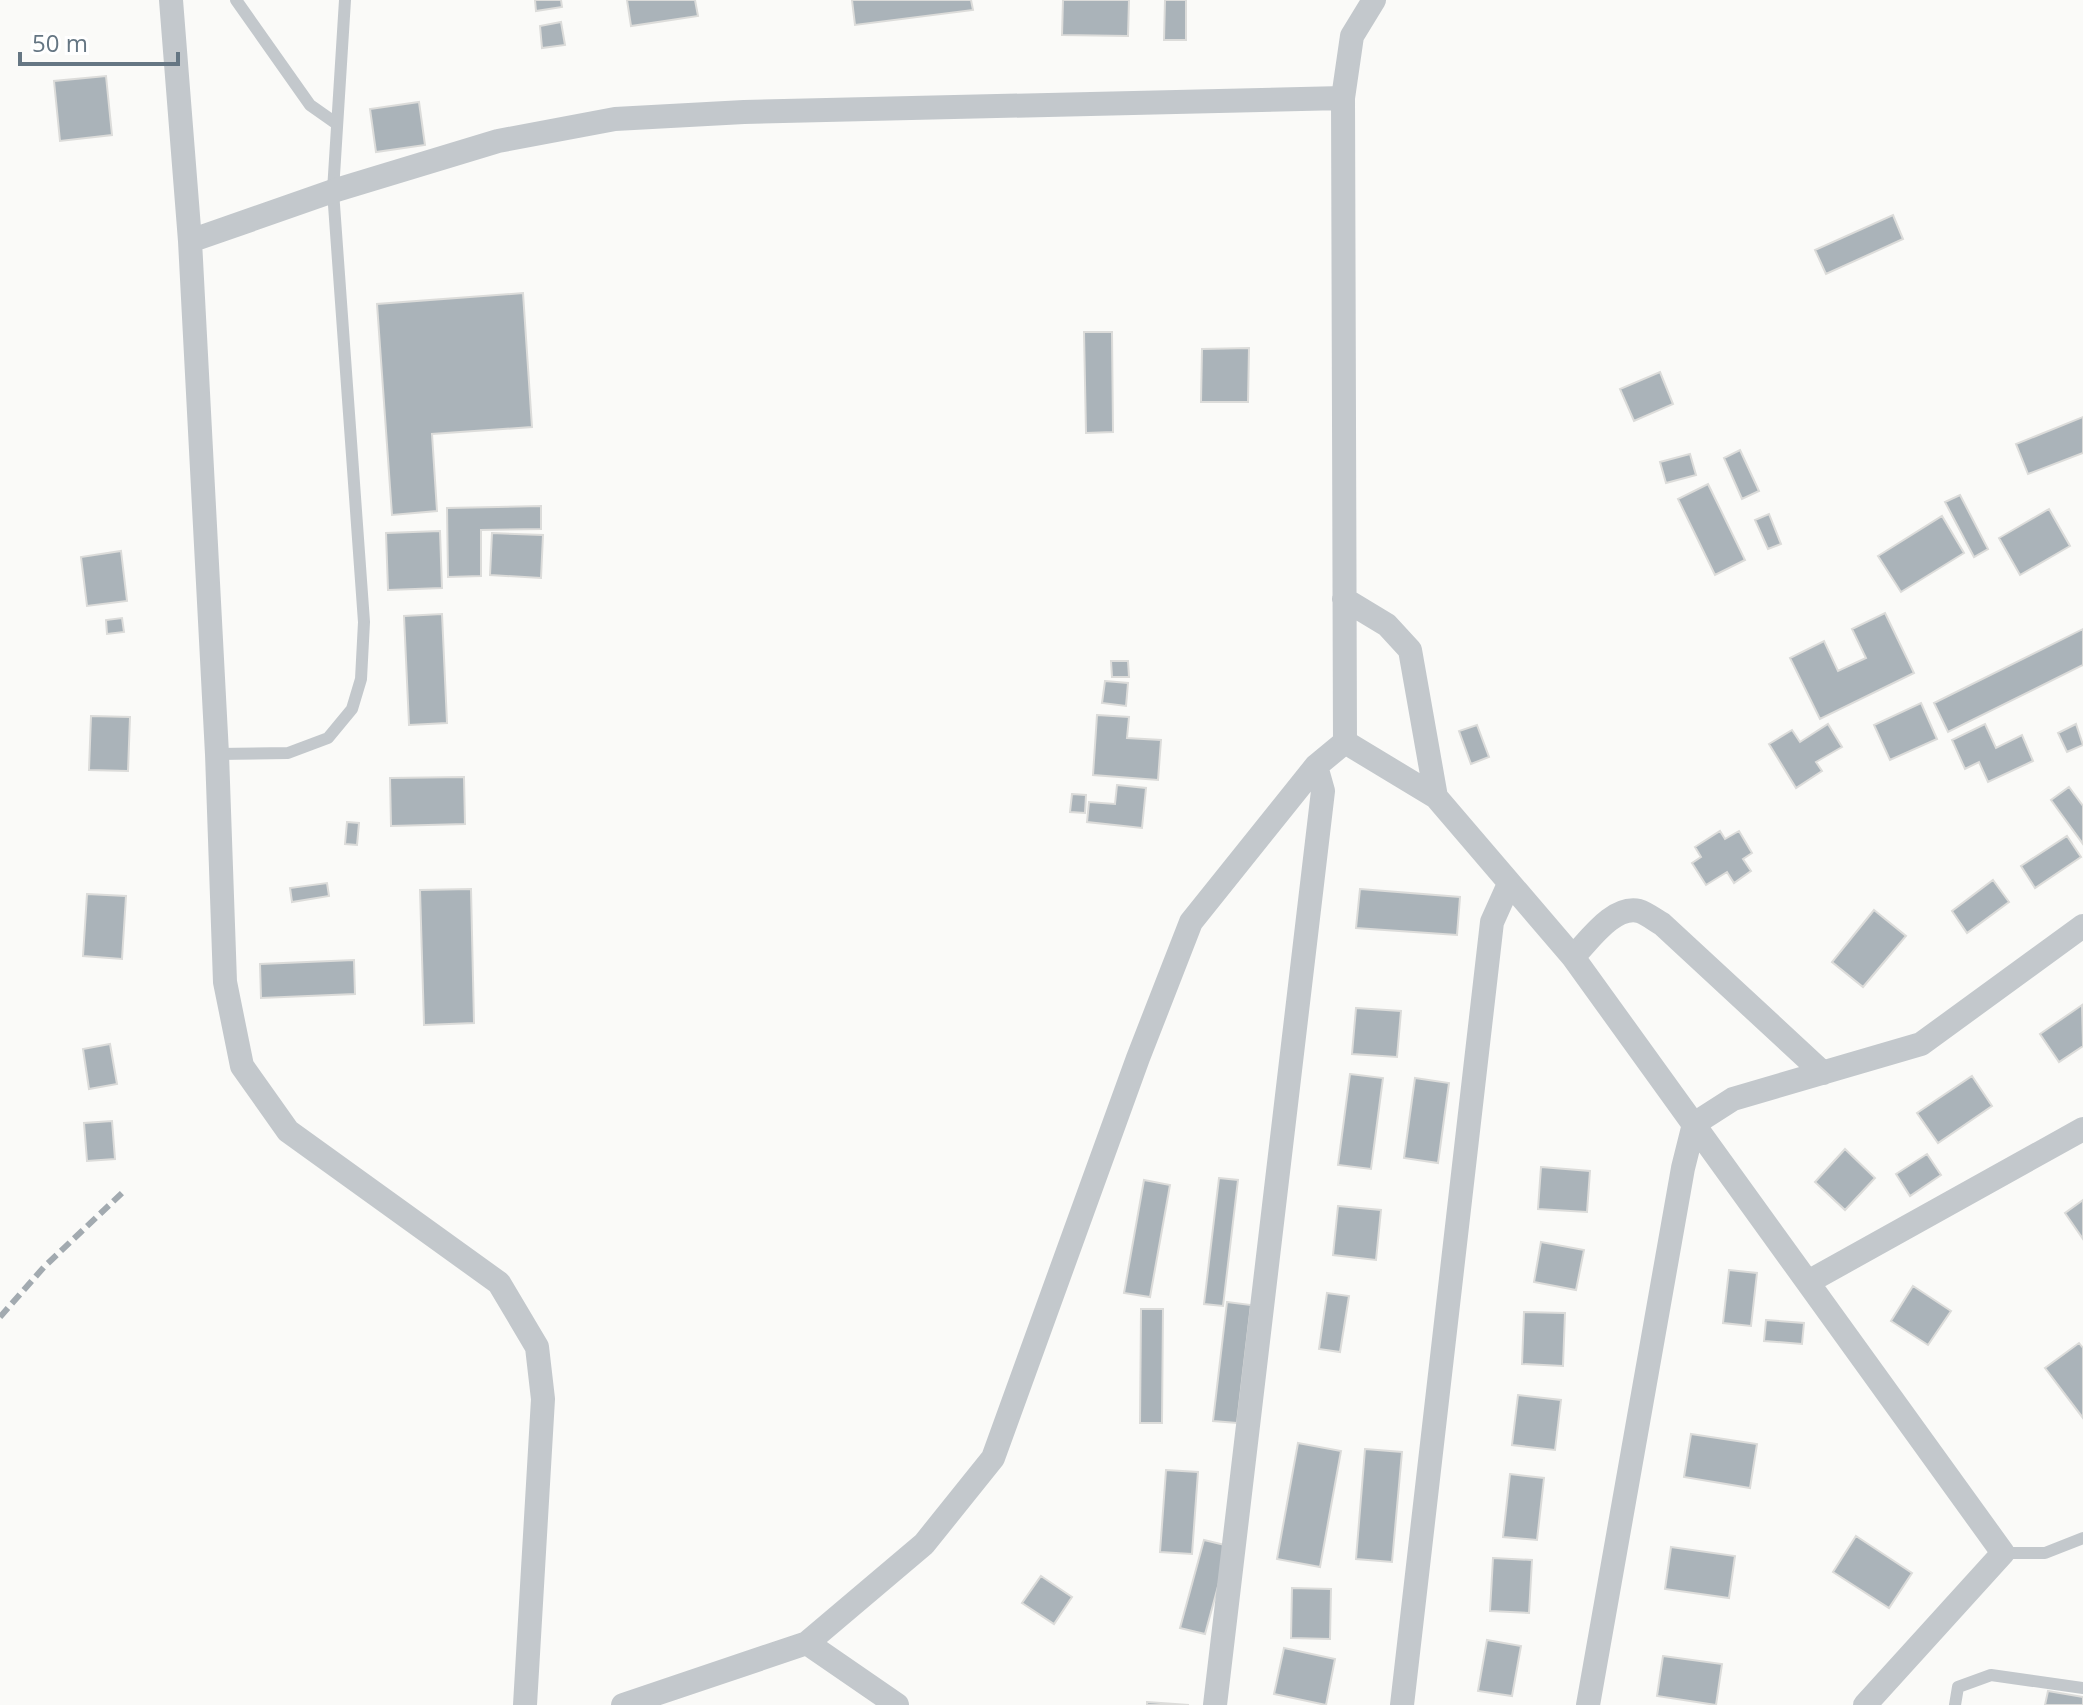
<svg xmlns="http://www.w3.org/2000/svg" width="2083" height="1705" font-family="'Open Sans',sans-serif">
<style>
.building{fill:#aab3b9;stroke:#dcdcda;stroke-width:2}
.lines{fill:none;stroke-linecap:round;stroke-linejoin:round}
.service{stroke:#c3c8cc;stroke-width:12}
.minor{stroke:#c3c8cc;stroke-width:24}
.rail{stroke:#a2aab0;stroke-width:6;stroke-dasharray:12 6;stroke-linecap:butt}
</style>
<rect width="100%" height="100%" fill="#fafaf8"/>
<path class="building" d="M535,0h26l1,7 -26,4z
M627,0h68l3,16 -67,10z
M852,0h119l2,10 -118,15z
M1063,0h66l-1,36 -66,-1z
M1165,0h21v40h-22z
M561,22l4,23 -23,3 -2,-22z
M106,76l6,59 -52,6 -6,-60z
M419,102l6,43 -49,7 -6,-43z
M1893,215l10,24 -77,35 -11,-24z
M523,293l9,134 -100,7 5,77 -45,4 -15,-211z
M1084,332h28l1,100 -27,1z
M1249,348l-1,54h-47l1,-53z
M1660,372l13,32 -39,17 -14,-32z
M2083,417v36l-55,21 -12,-30z
M1740,450l19,41 -17,8 -18,-41z
M1690,454l6,21 -30,8 -6,-21z
M1708,484l37,76 -30,15 -37,-76z
M1960,495l28,54 -14,8 -29,-55z
M541,506v23l-60,1v46l-33,1 -1,-69z
M2049,509l21,37 -50,29 -21,-37z
M1769,514l12,30 -13,5 -13,-29z
M1942,516l22,37 -63,39 -23,-36z
M440,531l2,57 -54,2 -2,-57z
M492,533l51,2 -2,43 -51,-3z
M121,551l6,50 -40,5 -6,-49z
M1885,613l29,60 -94,46 -30,-61 34,-17 14,30 28,-13 -14,-29z
M442,614l5,109 -38,2 -5,-109z
M122,618l2,14 -17,2 -1,-14z
M2083,629v36l-135,67 -14,-29z
M1111,661h17l1,16h-17z
M1105,681l23,2 -2,23 -24,-3z
M1921,703l16,36 -47,21 -16,-35z
M1097,715l32,2 -2,21 34,2 -3,40 -65,-5z
M91,716l39,1 -2,54 -39,-1z
M1828,724l14,23 -26,15 6,9 -26,17 -27,-44 23,-14 8,12z
M1985,724l11,24 26,-13 11,26 -45,21 -9,-20 -14,7 -13,-29z
M2076,724l7,21 -16,7 -9,-19z
M1477,725l12,32 -18,7 -12,-33z
M464,777l1,47 -74,2 -1,-48z
M1117,785l29,3 -4,40 -55,-6 2,-20 26,2z
M2069,787l14,19v38l-32,-44z
M1072,794l14,1 -1,18 -15,-1z
M347,822l12,1 -2,22 -12,-1z
M1720,831l5,8 14,-8 13,22 -9,6 8,12 -17,12 -7,-11 -21,13 -14,-22 9,-6 -6,-10z
M2067,836l14,21 -46,31 -14,-22z
M1993,880l16,22 -42,31 -15,-22z
M327,883l2,13 -37,6 -2,-14z
M471,889l3,134 -50,2 -4,-135z
M1360,889l100,8 -3,38 -101,-7z
M87,894l39,2 -4,63 -39,-3z
M1874,910l32,26 -43,51 -31,-25z
M354,960l1,34 -94,4 -1,-34z
M2082,1005l1,41 -24,16 -19,-28z
M1356,1008l45,3 -4,46 -45,-3z
M110,1044l7,40 -28,5 -6,-40z
M1350,1074l33,4 -12,91 -33,-4z
M1972,1076l20,30 -54,37 -21,-30z
M1415,1078l34,5 -11,80 -34,-5z
M112,1121l3,38 -28,2 -3,-38z
M1845,1149l30,29 -30,32 -30,-28z
M1927,1154l14,21 -31,21 -14,-22z
M1541,1167l49,4 -3,41 -49,-3z
M1219,1178l19,2 -15,126 -19,-2z
M1144,1180l26,5 -20,112 -26,-4z
M2083,1200v39l-18,-26z
M1338,1206l43,4 -5,50 -43,-5z
M1541,1242l43,8 -8,40 -42,-8z
M1729,1270l28,3 -6,53 -28,-3z
M1913,1286l38,25 -23,34 -37,-24z
M1327,1293l22,3 -9,56 -21,-3z
M1227,1302l24,3 -14,118 -24,-2z
M1141,1309h22l-1,114h-22z
M1524,1312l41,1 -2,53 -41,-2z
M1766,1320l38,3 -2,21 -38,-3z
M2079,1343l4,5v70l-38,-50z
M1518,1395l43,5 -6,50 -43,-5z
M1691,1434l66,10 -7,44 -66,-11z
M1298,1443l43,8 -21,116 -43,-8z
M1365,1449l37,3 -10,110 -36,-3z
M1166,1470l32,2 -6,82 -32,-2z
M1510,1474l34,4 -7,62 -34,-3z
M1856,1536l56,37 -23,35 -56,-36z
M1204,1540l25,6 -24,88 -25,-6z
M1671,1547l64,9 -6,42 -64,-9z
M1493,1558l39,2 -3,53 -39,-2z
M1041,1576l31,21 -18,27 -32,-21z
M1292,1588l39,1 -1,50 -39,-1z
M1487,1640l34,6 -9,50 -34,-5z
M1284,1648l51,11 -9,46 -52,-11z
M1663,1656l59,8 -6,41 -59,-9z
M2048,1691l35,6v8h-38z
M1147,1702l42,3h-42z"/>
<g class="lines">
<path class="service" d="M236,0l74,105 27,19
M217,754l71,-1 40,-15 24,-29 9,-30 3,-57 -31,-431 12,-191
M2003,1553h42l38,-15
M1955,1705l3,-18 33,-12 92,13"/>
<path class="minor" d="M171,0l19,241 27,513 8,228 17,84 46,65 211,152 38,64 6,52 -18,306
M190,241l143,-50 165,-50 117,-22 129,-7 599,-14
M1344,599l43,26 23,25 26,147
M1345,742l91,55 137,160 430,596 -138,152
M1573,957c16,-16 40,-52 66,-46 7,2 16,9 23,13l161,149
M1808,1282l275,-153
M807,1643l90,62
M623,1705l184,-62 117,-99 69,-86 145,-400 53,-136 125,-156 29,-24 -2,-644 9,-62 22,-36
M1215,1705l108,-914 -7,-25
M1402,1705l90,-783 17,-38
M1588,1705l95,-537 11,-44 39,-25 188,-55 162,-118"/>
<path class="rail" d="M0,1317l44,-50 78,-74"/>
</g>
<path d="M20 52v12h158v-12" fill="none" stroke="#657683" stroke-width="4"/>
<text x="32" y="52" font-size="24" fill="#657683" stroke="#ffffff" stroke-width="6" paint-order="stroke">50 m</text>
</svg>
